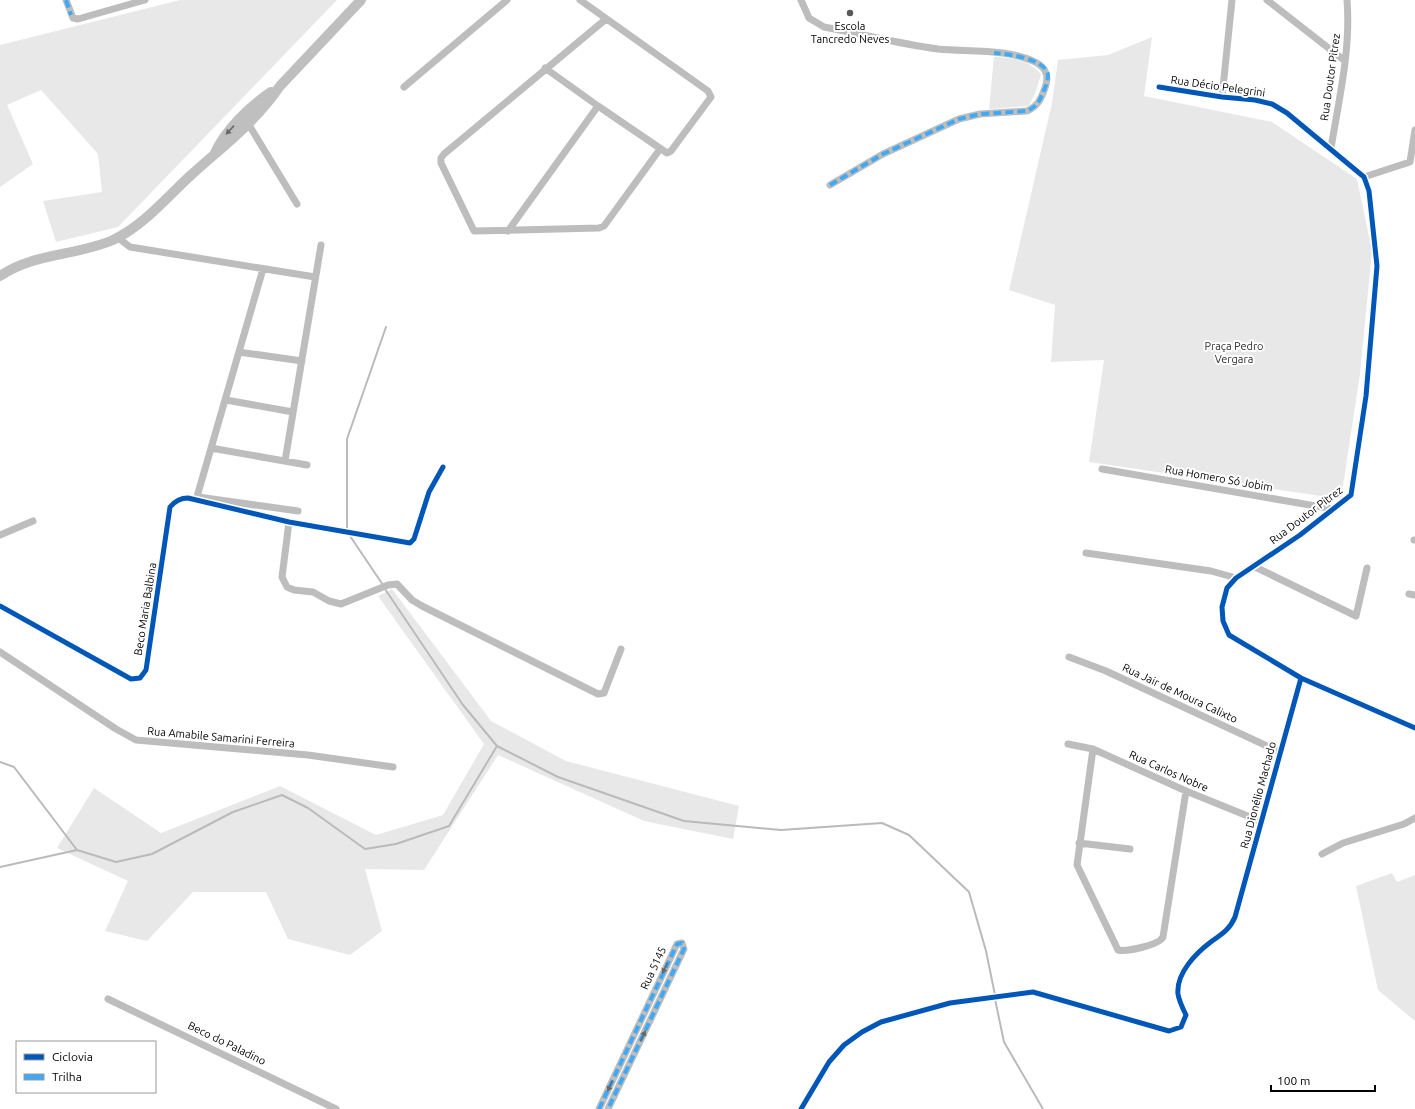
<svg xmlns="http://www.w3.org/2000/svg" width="1415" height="1109" font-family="Ubuntu,sans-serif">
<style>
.green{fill:#e8e8e8}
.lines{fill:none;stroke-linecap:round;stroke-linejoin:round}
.stream{stroke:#bababa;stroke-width:2}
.street{stroke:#bdbdbd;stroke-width:7}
.secondary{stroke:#bfbfbf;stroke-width:10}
.quiet{stroke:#3fa9f5;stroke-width:4;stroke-dasharray:8 4;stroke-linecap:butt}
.cycleway-casing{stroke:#fff;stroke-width:8}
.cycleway{stroke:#0057b8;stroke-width:5}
.oneway{fill:#696969}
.oneway2{fill:#686868}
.poi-dot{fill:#595959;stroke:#fff;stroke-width:1.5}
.labels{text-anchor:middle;stroke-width:4;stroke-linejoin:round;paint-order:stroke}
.poi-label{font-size:11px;fill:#000;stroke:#fff}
.street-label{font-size:11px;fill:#000;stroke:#fff}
.park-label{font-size:11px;fill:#2c2c2c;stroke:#fff}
</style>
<rect width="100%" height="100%" fill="#fff"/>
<path class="green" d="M180,0h157l-219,227 -62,15 -13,-41 59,-9 -4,-38 -57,-64 -34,15 26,59 -33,23v-142z
M1152,37l-8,59 128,26 85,57 15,72 -12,123 -19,125 -252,-37 15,-102 -53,2 4,-57 -46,-15 43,-187 6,-43 50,-5z
M994,57c20,1 33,2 47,17l-5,17 -7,15 -40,3z
M392,589l99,132 75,40 173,45 -6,33 -89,-18 -146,-66 -74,115 -59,-1 17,62 -32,24 -62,-16 -22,-47h-73l-46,49 -42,-10 23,-50 -71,-33 37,-60 67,45 119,-47 96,49 67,-20 41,-71 -106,-148z
M1392,873l5,9 18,-7v146l-37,-31 -22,-104z"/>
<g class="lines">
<path class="stream" d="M347,528v-89l39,-112
M350,536l33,49
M385,589l78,116 34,41 61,31 126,44 97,9 101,-7 27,12 60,57 17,59 9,44
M0,762l14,5 63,83 39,12 36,-8 81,-42 49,-17 26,13 57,41 31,-5 53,-18 48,-80
M0,867l77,-17
M995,999l9,43 39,67"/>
<path class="street" d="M66,0l7,18 5,1 67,-19
M801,0l8,18 15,9c38,7 76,17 114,22 29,3 72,-1 99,14 10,6 12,14 8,25 -4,11 -7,18 -18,23l-47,3 -21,5 -76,35 -53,31
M1267,0l78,61
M606,19l-162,135 -3,4v5l33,68 125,-3 5,-2 56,-77
M545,68l53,38 69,47 4,-2 40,-54 -3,-6 -128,-91
M404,87l103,-87
M1159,87l63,10 33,3 17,4 15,9 77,64 5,14 8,75 -11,130 -15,99 -51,40 -64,43 -9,10 -5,19 1,14 6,14 72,43 114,50
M1222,97l10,-97
M246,120l51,84
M1331,148c8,-49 20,-99 16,-148
M1364,177l46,-15 5,-32
M508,231l90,-125
M117,237l13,10 185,30
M239,352l63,9
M226,400l67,12
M211,448l96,17
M285,461l36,-216
M1102,469l231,40
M198,497l100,14
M196,500l67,-231
M289,522l-7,55 5,10 7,3 19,2 16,9 12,3 47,-19 9,-1 15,16 10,6 176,88 6,-1 17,-44
M0,535l33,-14
M1414,540h1
M1086,553l125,18 25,7
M1253,566l103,50 11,-48
M1409,594l6,1
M0,606l131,73 9,-1 6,-8 24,-163c5,-6 10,-9 18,-9l101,24 121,21 4,-4 15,-47 14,-25
M0,652l116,77 20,11 172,15 85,12
M1069,657l37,14 174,81
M1068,744l25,5 93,42 74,30
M1093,749l-16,116 41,85c9,2 41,-5 45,-13l23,-146
M1079,843l51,6
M1322,854l21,-11 61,-19 11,-6
M108,999l228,110
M599,1109l78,-165 5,-1 2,6 -76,160
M801,1109l28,-47 15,-17 18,-13 19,-10 69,-19 83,-11 136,39 12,-4 5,-12c-3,-6 -7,-14 -8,-21 -2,-21 18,-41 34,-53 10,-7 18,-12 23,-24l66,-239"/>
<path class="secondary" d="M214,155c11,-25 35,-48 57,-63
M0,276c33,-23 76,-20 113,-36 30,-14 53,-42 77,-64 33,-30 64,-52 90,-90l81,-86"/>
<path class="quiet" d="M66,0l5,15
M830,185l53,-31 76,-35 21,-5 47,-3c11,-5 13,-11 17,-21 2,-4 4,-10 4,-15 -3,-17 -41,-21 -54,-22
M599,1109l78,-165 5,-1 2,6 -76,160"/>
<defs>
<path id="cycleway" d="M1159,87l63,10 33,3 17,4 15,9 77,64 5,14 8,75 -11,130 -15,99 -51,40 -64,43 -9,10 -5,19 1,14 6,14 72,43 114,50
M0,606l131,73 9,-1 6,-8 24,-163c5,-6 10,-9 18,-9l101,24 121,21 4,-4 15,-47 14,-25
M801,1109l28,-47 15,-17 18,-13 19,-10 69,-19 83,-11 136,39 12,-4 5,-12c-3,-6 -7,-14 -8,-21 -2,-21 18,-41 34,-53 10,-7 18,-12 23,-24l66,-239"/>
</defs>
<use href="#cycleway" class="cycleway-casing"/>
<use href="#cycleway" class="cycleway"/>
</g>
<defs><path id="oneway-solid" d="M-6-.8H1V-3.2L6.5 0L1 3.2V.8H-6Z"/></defs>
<use class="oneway" href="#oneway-solid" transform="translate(230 130) rotate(133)"/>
<g class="oneway2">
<use href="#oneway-solid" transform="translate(665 968) rotate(115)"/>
<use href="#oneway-solid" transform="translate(643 1036) rotate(-65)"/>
<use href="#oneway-solid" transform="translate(610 1086) rotate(115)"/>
</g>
<circle class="poi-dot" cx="850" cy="13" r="4"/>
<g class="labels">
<g class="poi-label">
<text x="850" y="30">Escola<tspan x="850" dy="13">Tancredo Neves</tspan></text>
</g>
<g class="street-label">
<text transform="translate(1330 77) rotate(-82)" y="4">Rua Doutor Pitrez</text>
<text transform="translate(1218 86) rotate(8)" y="4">Rua Décio Pelegrini</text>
<text transform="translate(1219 478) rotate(10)" y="4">Rua Homero Só Jobim</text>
<text transform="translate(1306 515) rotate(-37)" y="4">Rua Doutor Pitrez</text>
<text transform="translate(145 609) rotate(-81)" y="4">Beco Maria Balbina</text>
<text transform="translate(1180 693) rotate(25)" y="4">Rua Jair de Moura Calixto</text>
<text transform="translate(221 737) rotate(5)" y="4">Rua Amabile Samarini Ferreira</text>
<text transform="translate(1169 771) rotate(24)" y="4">Rua Carlos Nobre</text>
<text transform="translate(1258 795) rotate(-75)" y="4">Rua Dionélio Machado</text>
<text transform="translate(653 968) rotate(-65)" y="4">Rua 5145</text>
<text transform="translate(227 1043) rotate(26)" y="4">Beco do Paladino</text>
</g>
<g class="park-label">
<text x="1234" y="350">Praça Pedro<tspan x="1234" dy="13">Vergara</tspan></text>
</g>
</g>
<rect x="16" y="1041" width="140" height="52" fill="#ffffff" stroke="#999999"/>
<rect x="24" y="1054" width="20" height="6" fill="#0057b8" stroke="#999999"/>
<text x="52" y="1061" font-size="12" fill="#000000">Ciclovia</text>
<rect x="24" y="1074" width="20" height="6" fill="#3fa9f5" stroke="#999999"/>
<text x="52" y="1081" font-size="12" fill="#000000">Trilha</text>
<path d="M1271 1085v6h104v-6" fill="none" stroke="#000000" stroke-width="2"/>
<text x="1277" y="1085" font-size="12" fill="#000000" stroke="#ffffff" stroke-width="3" paint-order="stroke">100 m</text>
</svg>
